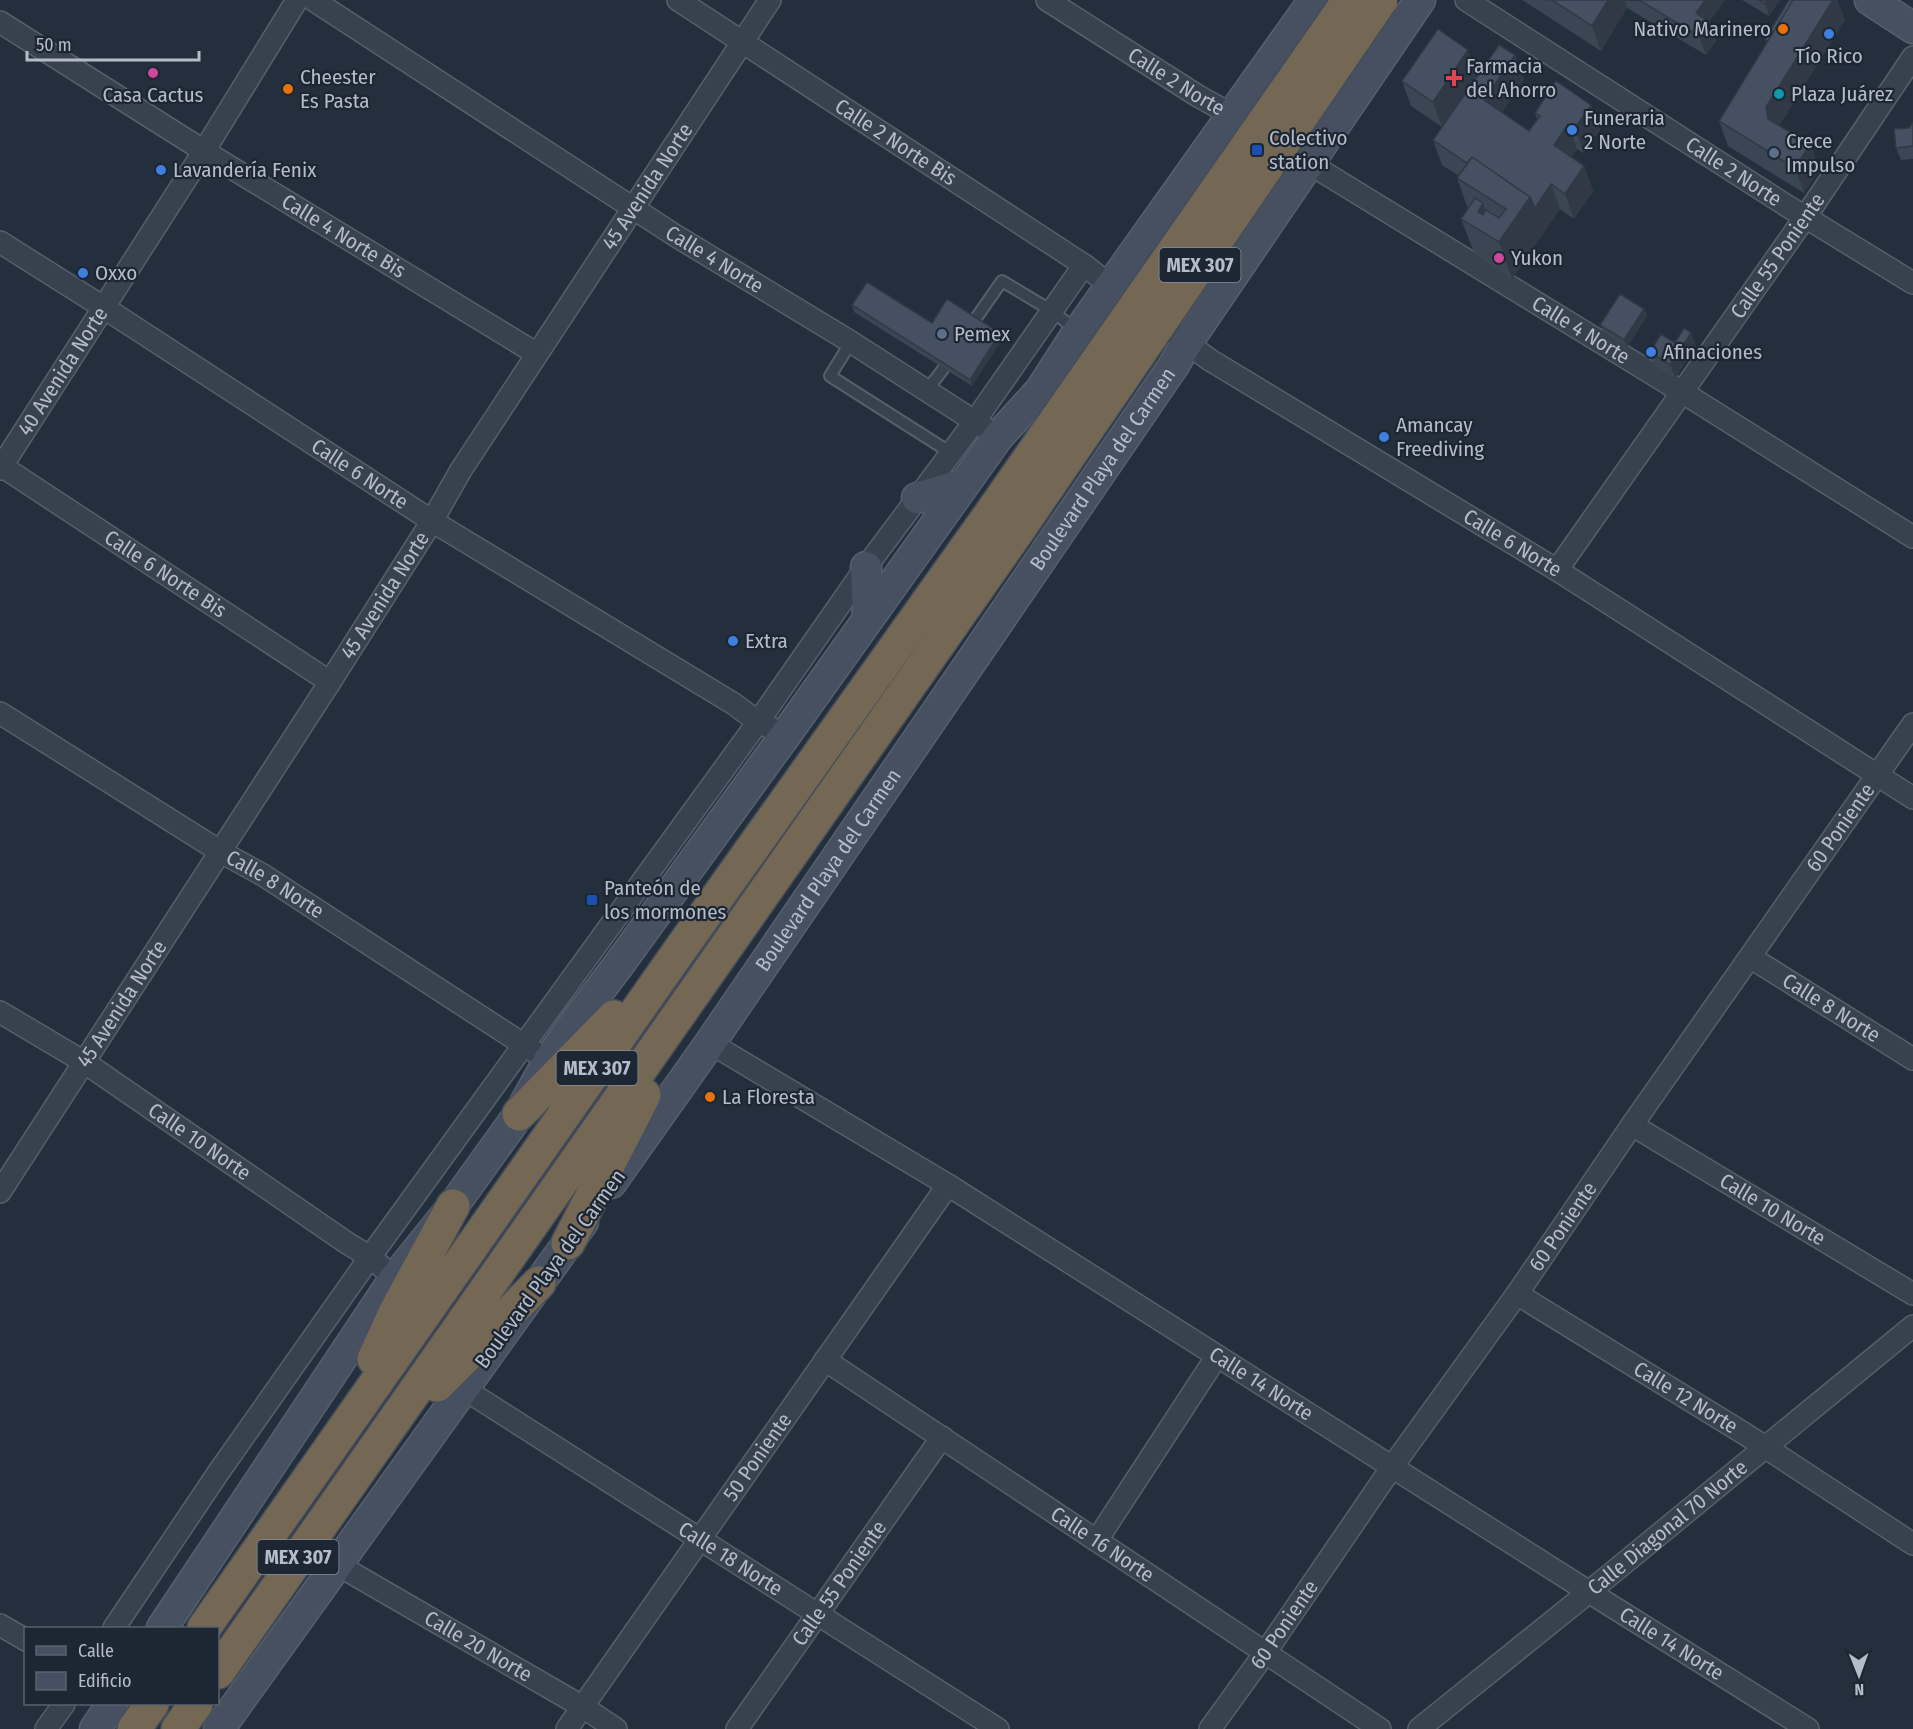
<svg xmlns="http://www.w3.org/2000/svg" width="1913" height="1729" font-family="'Fira Sans Condensed',sans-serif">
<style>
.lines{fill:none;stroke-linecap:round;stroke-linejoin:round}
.lane-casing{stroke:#565f6c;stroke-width:14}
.street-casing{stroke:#565f6c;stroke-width:24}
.secondary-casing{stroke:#565f6c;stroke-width:33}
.highway-casing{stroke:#434c59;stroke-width:36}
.lane{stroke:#38414e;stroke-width:10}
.street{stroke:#38414e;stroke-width:21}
.secondary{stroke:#465061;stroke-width:30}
.highway{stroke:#746855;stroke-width:33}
.highway-bridge-casing{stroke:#434c59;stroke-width:36;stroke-linecap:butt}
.highway-bridge{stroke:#746855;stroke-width:33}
.wall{fill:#3b4654}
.shaded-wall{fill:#303945}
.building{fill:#455162;stroke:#303945;stroke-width:1.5}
.food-dot{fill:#e8710a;stroke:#1d2633;stroke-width:2}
.shop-dot{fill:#3f7fe0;stroke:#1d2633;stroke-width:2}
.hotel-dot{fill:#d1479c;stroke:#1d2633;stroke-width:2}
.health-dot{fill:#e0444e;stroke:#1d2633;stroke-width:2}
.culture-dot{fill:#0f9aa8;stroke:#1d2633;stroke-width:2}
.transit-dot{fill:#1a4fb4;stroke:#1d2633;stroke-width:2}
.service-dot{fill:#5c6f8a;stroke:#1d2633;stroke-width:2}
.labels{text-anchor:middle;stroke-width:4.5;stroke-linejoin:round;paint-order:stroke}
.shield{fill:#1d2633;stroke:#878f9c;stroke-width:1.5}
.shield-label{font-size:20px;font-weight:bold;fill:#b4bcc9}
.poi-label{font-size:21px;fill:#b4bcc9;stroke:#1d2633;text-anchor:start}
.street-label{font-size:21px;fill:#b4bcc9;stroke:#1d2633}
</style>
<rect width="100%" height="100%" fill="#242f3e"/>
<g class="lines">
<defs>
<path id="lane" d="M974,321l28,-40 50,30 24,19
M851,342l-21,34 121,77
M927,390l17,-22"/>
<g id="street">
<path id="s1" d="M313,0l363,236 175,106 134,86"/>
<path id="s2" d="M678,0l406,265 37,29"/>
<path id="s3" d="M1047,0l151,96 45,25"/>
<path id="s4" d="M1466,0l318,204 129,79"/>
<path id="s5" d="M0,22l204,129 333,203"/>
<path id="s6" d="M1297,156l385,236 231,145"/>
<path id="s7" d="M0,242l103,65 329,214 302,183 24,18 13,6"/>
<path id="s8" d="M1150,316l60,44 347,210 356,228"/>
<path id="s9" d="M0,465l330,217"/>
<path id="s10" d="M0,469l204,-318 93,-151"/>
<path id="s11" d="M1557,570l249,-354 107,-159"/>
<path id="s12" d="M0,713l221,139 42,23 272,177"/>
<path id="s13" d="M1750,957l163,102"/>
<path id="s14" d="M0,1012l84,50 263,181 23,14 25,21"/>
<path id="s15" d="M710,1043l238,142 641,407 219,137"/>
<path id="s16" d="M1632,1125l281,169"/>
<path id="s17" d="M0,1192l330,-510 102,-161 29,-51 309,-470"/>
<path id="s18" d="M1517,1294l228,140 168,110"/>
<path id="s19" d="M825,1360l555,369"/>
<path id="s20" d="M464,1389l534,340"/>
<path d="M1097,1540l120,-184"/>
<path id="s21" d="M338,1565l245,142 33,22"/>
<path d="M0,1625l26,15"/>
<path d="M114,1628l104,-155 152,-216 388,-535 108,-155 109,-146 109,-156"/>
<path d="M46,1729l18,-25"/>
<path id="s22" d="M567,1729l381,-544"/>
<path id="s23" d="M737,1729l205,-292"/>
<path id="s24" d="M1210,1729l55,-76 127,-186 125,-173 115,-169 281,-401"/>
<path id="s25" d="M1419,1729l170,-137 324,-266"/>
</g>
<g id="secondary">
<path d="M1870,0l43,28"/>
<path d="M917,498l47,-14"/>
<path d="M866,567l2,51"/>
<path id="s26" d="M611,1183l99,-140 464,-678 12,-21 234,-344"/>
<path d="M162,1628l233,-350 58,-72 66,-92 30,-54 26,-37 45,-60 164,-226 214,-300 42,-46 38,-59 236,-332"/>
<path d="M95,1729l17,-25"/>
<path d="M219,1729l364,-507"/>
</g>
<path id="highway" d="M519,1114l95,-97
M568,1243l76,-148
M374,1359l22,-48 57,-105
M437,1385l102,-102
M204,1628l478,-681 312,-438
M218,1672l801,-1143
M134,1729l18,-25
M178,1729l18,-25"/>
</defs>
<use href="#lane" class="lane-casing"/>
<use href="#street" class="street-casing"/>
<use href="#secondary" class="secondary-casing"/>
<use href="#highway" class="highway-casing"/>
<use href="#lane" class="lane"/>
<use href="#street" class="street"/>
<use href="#secondary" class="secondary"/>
<use href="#highway" class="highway"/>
<defs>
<path id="highway-bridge" d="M994,509l355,-509
M1019,529l362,-529"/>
</defs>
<use href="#highway-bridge" class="highway-bridge-casing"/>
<use href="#highway-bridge" class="highway-bridge"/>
</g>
<path class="wall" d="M1522,0l148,1 55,-1 -16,22 7,19 -10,14 -79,-47 -26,43z
M1742,0h38l-11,16z
M1789,0h48l8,20 -66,106 31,18 9,25 -15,24 -76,-47 -9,-25 48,-78 -2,-4z
M1468,50l9,25 -35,52 -31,-21 -9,-25z
M1515,55l9,25 -22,32 27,19 8,-12 -2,-6 56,-8 9,25 -16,23 -7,-4 -5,8 12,9 9,25 -19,28 -14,-10 -48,70 -37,-24 -14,-36 7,-10 -11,-31 2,-2 -17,-11 -9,-25z
M1913,123v36l-12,1 -5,-12z
M852,305l150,34 -30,47 -118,-74z
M1644,309l3,7 -20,31 -24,-16 -3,-6z
M1675,343l21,2 -21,33 -21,-13 -4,-13z"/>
<path class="shaded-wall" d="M1608,0h17l2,8 -26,43 -9,-25z
M1705,0h20l-16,22 7,19 -10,14 -7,-19 -3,-23z
M1767,0h13l-11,16 -4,-12z
M1833,0h4l8,20 -70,112 -7,-13 -2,-12z
M1468,50l9,25 -35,52 -9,-25z
M1515,55l9,25 -31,45 -9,-25z
M1591,105l9,25 -16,23 -9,-25z
M1568,124l9,25 -14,21 -9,-25z
M1810,144l9,25 -15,24 -9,-25z
M1584,166l9,25 -19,28 -9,-25z
M1551,184l9,25 -48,70 -13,-37 31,-45z
M1483,203l13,37 -18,-28z
M1644,309l3,7 -20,31 -3,-7z
M1000,333l2,6 -30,47 -2,-6z
M1691,333l5,12 -21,33 -5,-13z"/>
<path class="building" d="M1552,0h56l-16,26z
M1639,0h66l-9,13 13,9 -10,14z
M1759,0h8l-2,4z
M1789,0h4l-25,41 -3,-2z
M1793,0h40l-67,107 2,12 42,25 -15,24 -76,-47z
M1438,29l30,21 -35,52 -31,-21z
M1499,45l16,10 -31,45 45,31 11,-15 -5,-3 21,-32 35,24 -16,23 -7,-4 -14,21 30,21 -19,28 -14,-10 -16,24 -5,-11 -58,-40 -5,6 -34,-23z
M1913,123v23l-17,2 -2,-19 15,-1z
M1472,157l58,40 -31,45 -38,-23 14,-21 8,5 -5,9 5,3 3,-5 13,8 7,-9 -49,-31z
M867,282l65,41 15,-24 53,34 -30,47 -118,-75z
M1620,294l24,15 -20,31 -24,-15z
M1684,328l7,5 -21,32 -20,-13 11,-18 14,9z"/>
<g class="food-dot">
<circle cx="1783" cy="29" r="6"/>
<circle cx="288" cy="89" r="6"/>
<circle cx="710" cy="1097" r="6"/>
</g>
<g class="shop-dot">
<circle cx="1829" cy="34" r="6"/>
<circle cx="1572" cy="130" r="6"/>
<circle cx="161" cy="170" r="6"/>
<circle cx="83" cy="273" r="6"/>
<circle cx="1651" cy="352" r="6"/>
<circle cx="1384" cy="437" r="6"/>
<circle cx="733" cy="641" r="6"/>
</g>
<g class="hotel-dot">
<circle cx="153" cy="73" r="6"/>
<circle cx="1499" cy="258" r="6"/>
</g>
<path class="health-dot" d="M1451 69h6v6h6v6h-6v6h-6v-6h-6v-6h6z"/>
<circle class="culture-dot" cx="1779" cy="94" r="6"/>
<g class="transit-dot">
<rect x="1251" y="144" width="12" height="12" rx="3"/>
<rect x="586" y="894" width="12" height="12" rx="3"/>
</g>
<g class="service-dot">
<circle cx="1774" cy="153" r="6"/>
<circle cx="942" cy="334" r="6"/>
</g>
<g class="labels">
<g class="shield">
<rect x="1159.5" y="248" width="81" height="34" rx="4.5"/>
<rect x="556.5" y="1051" width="81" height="34" rx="4.5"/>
<rect x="257.5" y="1540" width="81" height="34" rx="4.5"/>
</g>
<g class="shield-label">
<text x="1200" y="272">MEX 307</text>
<text x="597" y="1075">MEX 307</text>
<text x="298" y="1564">MEX 307</text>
</g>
<g class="poi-label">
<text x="1771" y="36" text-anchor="end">Nativo Marinero</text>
<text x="1829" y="63" text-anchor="middle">Tío Rico</text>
<text x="1466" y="73">Farmacia<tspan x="1466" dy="24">del Ahorro</tspan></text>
<text x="300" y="84">Cheester<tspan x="300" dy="24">Es Pasta</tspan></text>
<text x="1791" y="101">Plaza Juárez</text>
<text x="153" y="102" text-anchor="middle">Casa Cactus</text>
<text x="1584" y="125">Funeraria<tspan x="1584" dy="24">2 Norte</tspan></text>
<text x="1269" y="145">Colectivo<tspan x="1269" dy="24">station</tspan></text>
<text x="1786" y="148">Crece<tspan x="1786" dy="24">Impulso</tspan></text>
<text x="173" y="177">Lavandería Fenix</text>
<text x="1511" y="265">Yukon</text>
<text x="95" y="280">Oxxo</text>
<text x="954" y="341">Pemex</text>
<text x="1663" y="359">Afinaciones</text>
<text x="1396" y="432">Amancay<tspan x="1396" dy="24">Freediving</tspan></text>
<text x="745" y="648">Extra</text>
<text x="604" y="895">Panteón de<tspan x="604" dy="24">los mormones</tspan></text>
<text x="722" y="1104">La Floresta</text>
</g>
<g class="street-label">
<text dy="7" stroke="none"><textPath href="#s3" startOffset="153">Calle 2 Norte</textPath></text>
<text dy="7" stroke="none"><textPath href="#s2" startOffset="260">Calle 2 Norte Bis</textPath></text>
<text dy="7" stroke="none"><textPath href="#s4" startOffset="318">Calle 2 Norte</textPath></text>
<text dy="7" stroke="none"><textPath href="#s17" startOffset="1196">45 Avenida Norte</textPath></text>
<text dy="7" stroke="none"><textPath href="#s5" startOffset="405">Calle 4 Norte Bis</textPath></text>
<text dy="7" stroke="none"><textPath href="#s11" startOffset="384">Calle 55 Poniente</textPath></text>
<text dy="7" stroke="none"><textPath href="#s1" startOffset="478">Calle 4 Norte</textPath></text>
<text dy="7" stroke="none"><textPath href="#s6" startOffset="333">Calle 4 Norte</textPath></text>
<text dy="7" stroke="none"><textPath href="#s10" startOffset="116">40 Avenida Norte</textPath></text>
<text dy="7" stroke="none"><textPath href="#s26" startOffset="867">Boulevard Playa del Carmen</textPath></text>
<text dy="7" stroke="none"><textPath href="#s7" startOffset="428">Calle 6 Norte</textPath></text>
<text dy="7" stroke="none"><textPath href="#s8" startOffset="428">Calle 6 Norte</textPath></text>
<text dy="7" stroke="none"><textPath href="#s9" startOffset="198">Calle 6 Norte Bis</textPath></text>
<text dy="7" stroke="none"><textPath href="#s17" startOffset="710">45 Avenida Norte</textPath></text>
<text dy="7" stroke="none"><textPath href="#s24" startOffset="1100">60 Poniente</textPath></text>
<text dy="7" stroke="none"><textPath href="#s26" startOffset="381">Boulevard Playa del Carmen</textPath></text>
<text dy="7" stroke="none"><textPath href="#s12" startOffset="324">Calle 8 Norte</textPath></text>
<text dy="7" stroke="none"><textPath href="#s17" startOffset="224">45 Avenida Norte</textPath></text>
<text dy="7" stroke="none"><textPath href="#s13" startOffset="96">Calle 8 Norte</textPath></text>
<text dy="7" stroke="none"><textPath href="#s14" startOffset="238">Calle 10 Norte</textPath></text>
<text dy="7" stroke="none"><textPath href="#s16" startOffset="164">Calle 10 Norte</textPath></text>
<text dy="7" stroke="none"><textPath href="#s24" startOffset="614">60 Poniente</textPath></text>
<text transform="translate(550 1269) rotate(-54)" y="7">Boulevard Playa del Carmen</text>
<text dy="7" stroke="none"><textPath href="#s15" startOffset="648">Calle 14 Norte</textPath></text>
<text dy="7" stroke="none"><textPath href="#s18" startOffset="198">Calle 12 Norte</textPath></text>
<text dy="7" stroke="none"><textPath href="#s22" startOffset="332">50 Poniente</textPath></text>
<text dy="7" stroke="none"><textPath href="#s25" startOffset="320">Calle Diagonal 70 Norte</textPath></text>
<text dy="7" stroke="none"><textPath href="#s19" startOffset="333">Calle 16 Norte</textPath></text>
<text dy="7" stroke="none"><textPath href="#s20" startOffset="316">Calle 18 Norte</textPath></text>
<text dy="7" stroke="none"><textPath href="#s23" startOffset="178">Calle 55 Poniente</textPath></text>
<text dy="7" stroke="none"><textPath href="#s24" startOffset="128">60 Poniente</textPath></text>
<text dy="7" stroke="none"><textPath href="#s15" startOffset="1134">Calle 14 Norte</textPath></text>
<text dy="7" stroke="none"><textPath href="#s21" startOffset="162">Calle 20 Norte</textPath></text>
</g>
</g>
<rect x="24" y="1627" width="195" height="78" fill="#1d2633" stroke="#59626f" stroke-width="1.5"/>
<rect x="36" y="1646" width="30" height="9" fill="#465061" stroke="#59626f" stroke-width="1.5"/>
<text x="78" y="1657" font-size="18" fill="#b4bcc9">Calle</text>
<rect x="36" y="1672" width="30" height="18" fill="#455162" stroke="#59626f" stroke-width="1.5"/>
<text x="78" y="1687" font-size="18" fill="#b4bcc9">Edificio</text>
<g transform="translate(1859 1675) rotate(179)" stroke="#1d2633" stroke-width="4.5" paint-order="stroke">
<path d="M0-4.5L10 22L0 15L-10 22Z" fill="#b4bcc9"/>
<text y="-9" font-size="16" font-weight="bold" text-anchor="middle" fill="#b4bcc9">N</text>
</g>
<path d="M27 51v9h172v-9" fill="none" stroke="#b4bcc9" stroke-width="3"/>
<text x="36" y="51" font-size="18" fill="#b4bcc9" stroke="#1d2633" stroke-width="4.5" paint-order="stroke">50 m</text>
</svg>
